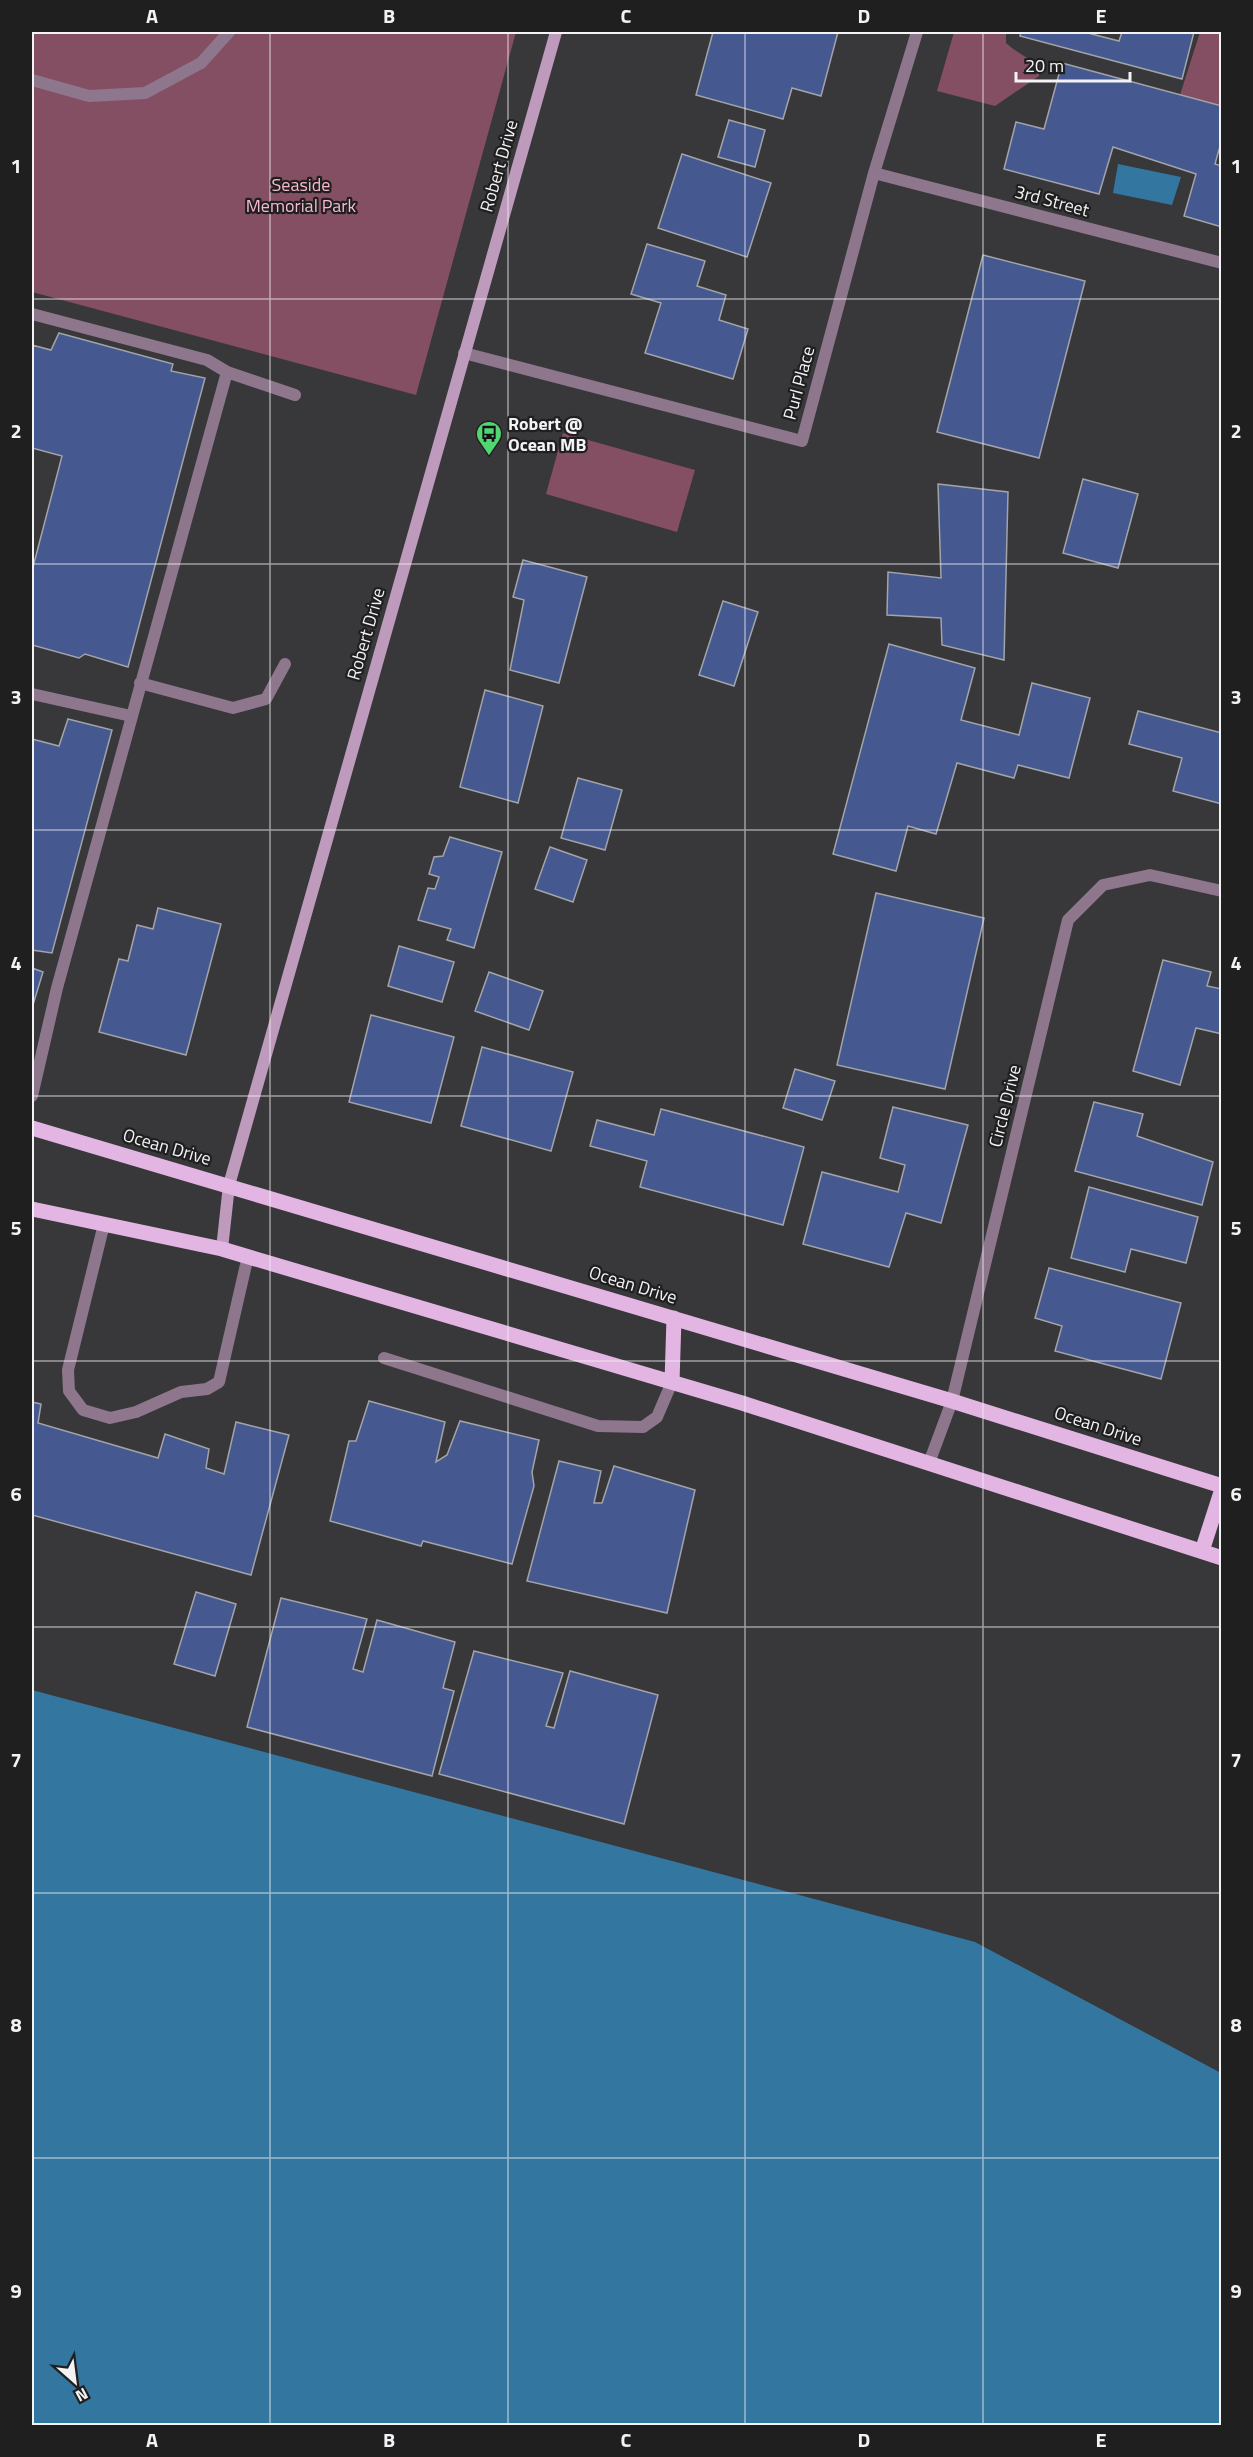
<svg xmlns="http://www.w3.org/2000/svg" width="1253" height="2457" font-family="'Titillium Web',sans-serif">
<style>
.green{fill:#854f63}
.water{fill:#3377a0}
.building{fill:#455890;stroke:#a2a4a8;stroke-width:1.5}
.lines{fill:none;stroke-linecap:round;stroke-linejoin:round}
.lane{stroke:#8e778d;stroke-width:12}
.street{stroke:#8e778d;stroke-width:12}
.secondary{stroke:#be9abd;stroke-width:12}
.primary{stroke:#e3b5e2;stroke-width:15}
.grid{fill:none;stroke:#f3f2f5;stroke-width:1.5;stroke-opacity:0.55}
.labels{text-anchor:middle;stroke-width:4.5;stroke-linejoin:round;paint-order:stroke}
.street-label{font-size:18px;fill:#f3f2f5;stroke:#1f1f20}
.park-label{font-size:18px;fill:#f6b9cd;stroke:#1f1f20}
.poi-label{font-size:18px;font-weight:bold;fill:#f3f2f5;stroke:#1f1f20;text-anchor:start}
.neatline{fill:none;stroke:#f3f2f5;stroke-width:2}
.grid-label{font-size:20px;text-anchor:middle;font-weight:bold;fill:#f3f2f5}
</style>
<rect width="100%" height="100%" fill="#38373a"/>
<path class="green" d="M32,32h484l-100,363 -384,-103z
M954,32h52v11c11,10 23,15 34,25l-1,8 -44,30 -58,-15z
M1200,32h21v74l-41,-11z
M563,433l132,37 -18,62 -131,-38z"/>
<path class="water" d="M1118,164l63,13 -9,28 -59,-12z
M32,1690l943,252 246,131v352h-1189z"/>
<path class="building" d="M713,32h125l-17,64 -29,-8 -9,31 -87,-24z
M1021,32h63l35,9 3,-9h72l-12,47 -162,-43z
M1062,63l160,43v33l-7,25 7,2v61l-38,-11 12,-42 -83,-27 -14,47 -95,-25 12,-47 28,7z
M729,120l36,10 -10,37 -37,-10z
M682,154l89,29 -24,74 -89,-29z
M647,244l58,17 -8,25 29,9 -7,25 29,9 -15,50 -88,-26 16,-50 -30,-9z
M983,255l102,26 -46,177 -102,-26z
M59,333l114,31 -2,7 34,7 -77,289 -43,-13 -6,4 -47,-13v-79l1,1 29,-111 -30,-8v-103l19,5z
M1083,479l55,15 -20,74 -55,-15z
M938,484l70,8 -4,168 -62,-15 -1,-27 -54,-3 1,-43 53,6z
M523,560l64,17 -28,106 -49,-13 14,-70 -11,-3z
M723,601l35,11 -24,74 -35,-11z
M889,644l86,24 -14,52 58,15 13,-52 58,15 -21,80 -51,-13 -4,13 -57,-15 -21,71 -28,-8 -12,45 -63,-17z
M485,690l58,16 -25,97 -58,-16z
M1138,711l84,22v71l-49,-13 9,-33 -53,-14z
M68,719l44,11 -60,223 -20,-3v-211l27,7z
M578,778l44,12 -17,60 -44,-12z
M450,837l52,15 -28,96 -27,-8 4,-11 -33,-9 10,-32 7,1 4,-12 -10,-3 5,-17 9,-1z
M550,847l37,13 -14,42 -38,-13z
M876,893l108,25 -39,171 -108,-24z
M158,908l63,16 -35,131 -87,-23 20,-73 9,2 9,-36 16,4z
M399,946l55,16 -12,40 -54,-16z
M1163,960l48,12 -4,14 15,3v45l-26,-6 -16,57 -47,-14z
M32,968l11,4 -11,36z
M489,972l54,19 -14,39 -54,-19z
M371,1015l83,22 -23,86 -82,-21z
M482,1047l91,25 -22,79 -90,-25z
M795,1069l40,12 -13,39 -39,-12z
M1094,1102l49,12 -6,22 76,26 -11,43 -127,-34z
M893,1107l75,18 -27,98 -35,-10 -17,54 -86,-23 19,-72 76,20 7,-27 -25,-7z
M661,1109l143,38 -21,78 -143,-38 7,-26 -57,-15 7,-26 57,15z
M1089,1187l109,30 -12,46 -55,-14 -6,23 -54,-14z
M1049,1268l132,35 -20,76 -106,-28 7,-25 -27,-8z
M369,1401l76,21 -9,40 11,-7 13,-34 79,19 -7,32 2,14 -22,78 -89,-23 -2,5 -91,-25 19,-80h7z
M32,1402l9,2 -3,19 120,35 7,-24 44,15 -3,19 18,6 12,-52 53,13 -38,140 -219,-60z
M559,1461l42,10 -7,32h8l12,-37 81,24 -28,123 -140,-32z
M196,1592l40,12 -21,72 -41,-12z
M281,1598l86,21 -14,50 10,3 14,-52 78,22 -12,46 11,3 -22,85 -185,-49z
M474,1651l89,22 -17,53 8,2 16,-57 88,24 -34,129 -185,-50z"/>
<g class="lines">
<path class="lane" d="M32,80l57,16 56,-3 56,-30 28,-31
M32,314l175,46 20,12 68,23
M140,683l93,25 33,-9 19,-35
M32,694l99,22
M32,1096l25,-108 170,-616
M104,1224l-36,146 1,21 14,19 27,8 26,-6 45,-20 26,-3 12,-7 29,-126
M384,1358l214,68 45,1 14,-10 15,-35"/>
<path class="street" d="M874,173l348,90
M464,353l338,88 72,-268 43,-141
M929,1463l23,-62 116,-481 35,-35 47,-10 72,16"/>
<path class="secondary" d="M222,1249l7,-64 327,-1153"/>
<path class="primary" d="M32,1128l920,273 270,85
M32,1209l190,40 520,154 480,155
M672,1382l2,-64
M1202,1551l20,-62"/>
</g>
<path class="grid" d="M270,32v2394M508,32v2394M745,32v2394M983,32v2394M32,299h1190M32,564h1190M32,830h1190M32,1096h1190M32,1361h1190M32,1627h1190M32,1893h1190M32,2158h1190"/>
<defs>
<symbol id="bus-pin" viewBox="-11 -11 22 30"><path d="M0 17L-7.5 6A9.5 9.5 0 1 1 7.5 6Z" fill="#52d673" stroke="#1f1f20"/><path d="M-5-6H5V4H4V6H2V4H-2V6H-4V4H-5ZM-3.5-4V0h7V-4ZM-3.5 1.2v1.5H-2V1.2ZM2 1.2v1.5H3.5V1.2Z" fill="#111"/></symbol>
</defs>
<g fill-rule="evenodd">
<use href="#bus-pin" x="474" y="419" width="30" height="40"/>
</g>
<g class="labels">
<g class="street-label">
<text transform="translate(499 166) rotate(-74)" y="6">Robert Drive</text>
<text transform="translate(1052 201) rotate(15)" y="6">3rd Street</text>
<text transform="translate(799 383) rotate(-75)" y="6">Purl Place</text>
<text transform="translate(366 634) rotate(-74)" y="6">Robert Drive</text>
<text transform="translate(1005 1106) rotate(-76)" y="6">Circle Drive</text>
<text transform="translate(167 1147) rotate(16)" y="6">Ocean Drive</text>
<text transform="translate(633 1285) rotate(17)" y="6">Ocean Drive</text>
<text transform="translate(1098 1426) rotate(18)" y="6">Ocean Drive</text>
</g>
<g class="park-label">
<text x="301" y="191">Seaside<tspan x="301" dy="21">Memorial Park</tspan></text>
</g>
<g class="poi-label">
<text x="508" y="430">Robert @<tspan x="508" dy="21">Ocean MB</tspan></text>
</g>
</g>
<rect width="1253" height="2457" fill="none" stroke="#1f1f20" stroke-width="66"/>
<g transform="translate(75 2382) rotate(152)" stroke="#1f1f20" stroke-width="4.5" paint-order="stroke">
<path d="M0-4.5L10 22L0 15L-10 22Z" fill="#f3f2f5"/>
<text y="-9" font-size="16" font-weight="bold" text-anchor="middle" fill="#f3f2f5">N</text>
</g>
<path d="M1016 72v9h114v-9" fill="none" stroke="#f3f2f5" stroke-width="3"/>
<text x="1025" y="72" font-size="18" fill="#f3f2f5" stroke="#1f1f20" stroke-width="4.5" paint-order="stroke">20 m</text>
<rect x="33" y="33" width="1187" height="2391" class="neatline"/>
<g class="grid-label">
<text x="152" y="23">A</text>
<text x="389" y="23">B</text>
<text x="626" y="23">C</text>
<text x="864" y="23">D</text>
<text x="1101" y="23">E</text>
<text x="16" y="173">1</text>
<text x="1236" y="173">1</text>
<text x="16" y="438">2</text>
<text x="1236" y="438">2</text>
<text x="16" y="704">3</text>
<text x="1236" y="704">3</text>
<text x="16" y="970">4</text>
<text x="1236" y="970">4</text>
<text x="16" y="1235">5</text>
<text x="1236" y="1235">5</text>
<text x="16" y="1501">6</text>
<text x="1236" y="1501">6</text>
<text x="16" y="1767">7</text>
<text x="1236" y="1767">7</text>
<text x="16" y="2032">8</text>
<text x="1236" y="2032">8</text>
<text x="16" y="2298">9</text>
<text x="1236" y="2298">9</text>
<text x="152" y="2447">A</text>
<text x="389" y="2447">B</text>
<text x="626" y="2447">C</text>
<text x="864" y="2447">D</text>
<text x="1101" y="2447">E</text>
</g>
</svg>
